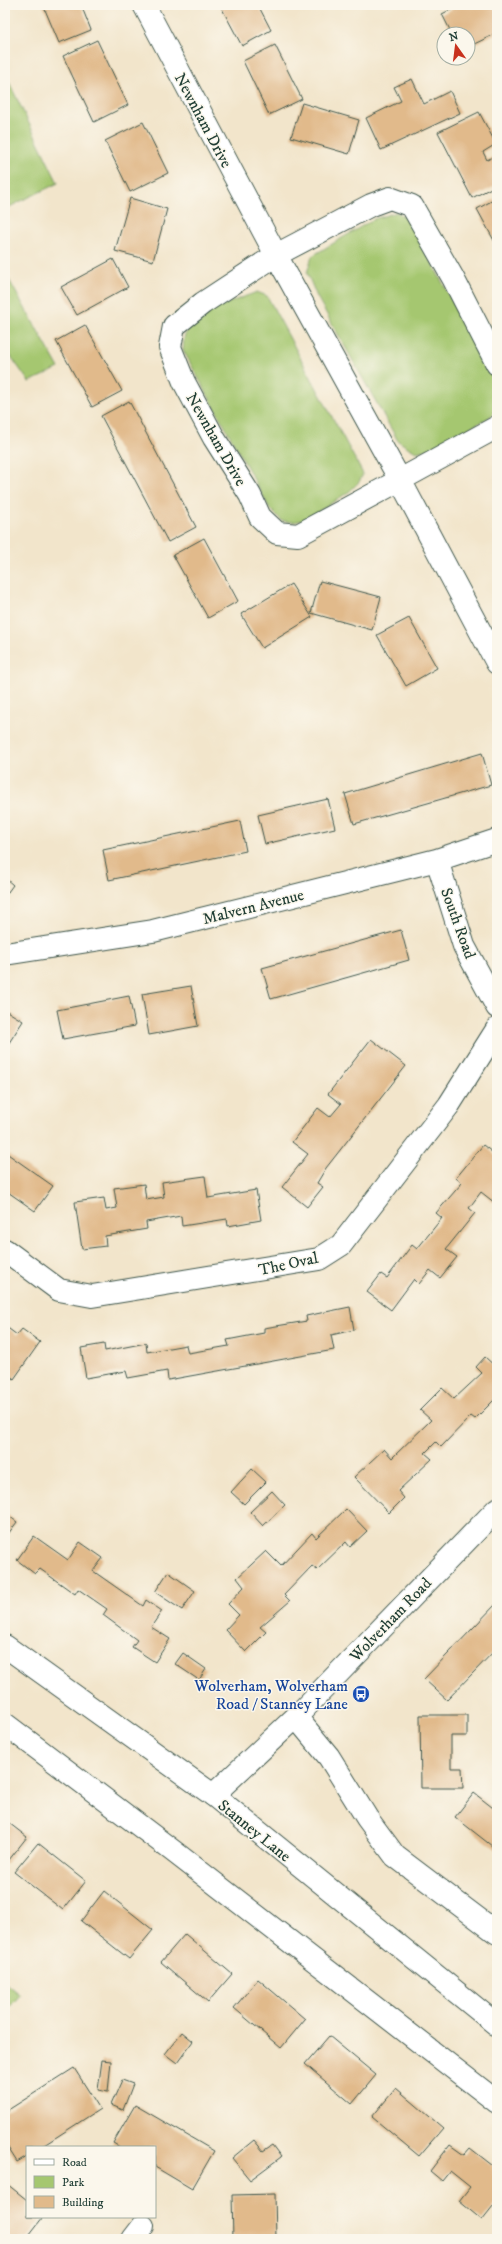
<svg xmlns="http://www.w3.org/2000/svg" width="502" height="2244" font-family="'IM FELL DW Pica',serif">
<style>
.green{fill:#a5c770;stroke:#628252}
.building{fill:#e1ba8b}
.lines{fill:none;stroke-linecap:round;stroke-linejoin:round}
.street-casing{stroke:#3f564b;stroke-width:24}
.secondary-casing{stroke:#3f564b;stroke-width:24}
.street{stroke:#fff;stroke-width:22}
.secondary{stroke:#fff;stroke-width:22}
.labels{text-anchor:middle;stroke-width:3;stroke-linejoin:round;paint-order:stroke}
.street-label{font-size:16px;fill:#1f3d34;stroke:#fbf7ec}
.transit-label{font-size:16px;fill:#164399;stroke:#fbf7ec;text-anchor:end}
</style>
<rect width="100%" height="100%" fill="#fbf7ec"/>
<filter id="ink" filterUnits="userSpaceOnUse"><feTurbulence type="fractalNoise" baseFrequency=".025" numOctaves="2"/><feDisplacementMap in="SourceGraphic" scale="8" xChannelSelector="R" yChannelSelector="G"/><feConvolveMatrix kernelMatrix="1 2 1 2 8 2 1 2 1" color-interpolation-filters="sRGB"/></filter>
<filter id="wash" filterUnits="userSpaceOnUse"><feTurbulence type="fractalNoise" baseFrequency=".012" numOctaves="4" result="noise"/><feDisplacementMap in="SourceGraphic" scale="16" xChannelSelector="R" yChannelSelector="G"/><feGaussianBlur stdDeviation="0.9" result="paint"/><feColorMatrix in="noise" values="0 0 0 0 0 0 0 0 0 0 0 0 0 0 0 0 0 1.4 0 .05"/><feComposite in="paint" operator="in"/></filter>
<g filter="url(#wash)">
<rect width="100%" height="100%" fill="#f2e5cb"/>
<path class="green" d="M5,74l53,109 -53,26z
M397,212l10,7 9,13 81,155v23l-7,7 -59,32 -15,3 -18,-11 -81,-144 -10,-24 5,-17 62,-37z
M5,273l54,95 -30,14 -24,-34z
M257,292l10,4 96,178 -4,8 -9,9 -43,28 -13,3 -12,-1 -12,-12 -87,-159c1,-5 0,-11 2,-15 8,-22 52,-35 72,-43z
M5,1983l15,12 -15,17z"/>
<g id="blocks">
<path class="building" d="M43,5h38l10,25 -32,13z
M220,5h38l13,25 -29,16z
M460,5h33l4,9v19l-29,14v-13h-16l-10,-20z
M97,40l31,65 -34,17 -31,-66z
M275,45l27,54 -33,16 -26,-54z
M412,79l12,25 26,-13 10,22 -79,37 -15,-32 35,-17 -7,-14z
M302,103l57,17 -10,34 -58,-17z
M479,112l17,32 -13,8 4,8 10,-5v30l-25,13 -34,-66z
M143,122l25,51 -38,19 -25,-51z
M130,198l37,11 -14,52 -38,-10z
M497,198v48l-20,-37z
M113,259l15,28 -51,28 -16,-28z
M85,325l37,66 -30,16 -36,-66z
M129,401l67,126 -28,15 -67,-126z
M204,538l34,63 -30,17 -35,-63z
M320,581l61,16 -9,33 -61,-17z
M291,584l21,33 -50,31 -21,-34z
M409,618l28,50 -31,18 -29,-51z
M482,753l9,32 -137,39 -9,-30z
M328,799l7,29 -70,16 -7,-29z
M240,821l6,30 -137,29 -6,-30z
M5,878l8,7 -8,11z
M401,930l8,30 -138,39 -9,-31z
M191,986l7,40 -49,9 -7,-41z
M129,996l6,30 -72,13 -6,-29z
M5,1010l18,11 -18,28z
M371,1039l35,27 -80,102 -9,15 6,4 -16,20 -25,-20 26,-33 -16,-12 26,-34 12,9 11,-13 -13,-10z
M483,1145l14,11v45l-2,2 -14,-11 -12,16 6,5 -29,36 11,8 -17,21 -10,-8 -11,14 -5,-5 -23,31 -24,-18 14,-18 6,4 25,-33 5,4 25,-31 -6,-5 26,-30 -6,-5z
M5,1152l48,34 -18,25 -30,-21z
M205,1176l3,22 48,-8 5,30 -33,6 -1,-7 -45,7 -1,-10 -35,6 1,7 -42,7 1,10 -24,3 -7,-47 29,-4 2,12 11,-2 -3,-20 30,-4 2,16 18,-3 -2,-15z
M350,1307l4,23 -23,5 3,15 -166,30 -1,-9 -39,7 -2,-7 -40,7 -5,-30 23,-4 1,7 41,-8 1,9 39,-7 2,8 41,-7 -2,-6 37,-7v-5l43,-7 -1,-5z
M5,1326l12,9 5,-6 18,13 -26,37 -9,-7z
M485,1357l12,11v29l-22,22 -4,-3 -30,31 -5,-5 -11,11 7,6 -34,32 6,7 -15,15 -35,-36 30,-28 8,9 39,-38 -11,-10 22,-22 12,11 28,-26 -6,-6z
M252,1469l14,13 -22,22 -13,-12z
M272,1491l13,14 -22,21 -13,-14z
M346,1509l21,22 -17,16 -4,-5 -29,28 -5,-4 -28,29 6,6 -30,26 6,5 -20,20 -21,-22 14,-15 -11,-11 16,-17 -7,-9 29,-27 15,15 31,-33 4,5z
M5,1513l12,9 -12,16z
M34,1536l34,24 12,-18 23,16 -10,13 50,35 3,-6 16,11 -11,16 19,12 -15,23 -23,-15 5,-7 -34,-25 4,-6 -29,-20 -3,5 -35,-25 -5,5 -18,-14z
M168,1572l27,19 -13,19 -27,-18z
M497,1603v45l-50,52 -23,-21z
M183,1653l23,16 -7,11 -24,-16z
M420,1715h47v21h-16v32h11l1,20h-42z
M474,1793l23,18v39l-42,-33z
M5,1820l22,17 -22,28z
M38,1843l48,38 -23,29 -49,-38z
M104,1891l49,39 -24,29 -48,-38z
M185,1934l47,40 -24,28 -47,-40z
M258,1979l47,40 -24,29 -47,-40z
M182,2032l11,9 -16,22 -12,-9z
M329,2036l47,39 -24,29 -47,-40z
M102,2060l9,1 -3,31 -10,-2z
M74,2068l26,41 -59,38h-14v9l-10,6 -12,-19v-31z
M122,2080l11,4 -10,26 -12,-5z
M396,2088l47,40 -24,28 -47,-39z
M135,2105l79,46 -22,38 -37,-22v-20h-35l-7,-4z
M254,2140l9,11 9,-6 9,12 -31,23 -18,-22z
M450,2145l14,10 6,-7 27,21v32l-15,19 -23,-19 11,-14 -20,-16 -8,10 -12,-10z
M7,2184l20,16v17h16l-17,22h-21v-52z
M275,2194l1,45h-43l-1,-44z"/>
</g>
</g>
<g filter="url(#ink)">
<use href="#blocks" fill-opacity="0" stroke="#3f564b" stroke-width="1"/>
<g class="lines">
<defs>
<path id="street" d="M144,5l132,250 -73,48 -29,23 -4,21 14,35 30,56 36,57 10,22 17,16 21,2 102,-55 97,183
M497,364l-44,-86 -41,-72 -22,-8 -19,7 -95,50 124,225 97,-53
M437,860l27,86 33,61
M5,954l148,-23 284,-71 60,-20
M5,1250l54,40 33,6 227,-37 22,-14 108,-140 48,-76
M296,1717l33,40 38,61 28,38 102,77
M5,1724l168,127 324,251
M213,1795l83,-78 201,-208
M133,2239l10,-13"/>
<path id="secondary" d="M5,1646l208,149 284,230"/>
</defs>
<use href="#street" class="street-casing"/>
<use href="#secondary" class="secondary-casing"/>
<use href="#street" class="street"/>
<use href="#secondary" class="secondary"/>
</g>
</g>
<defs>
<symbol id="bus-disc" viewBox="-11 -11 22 22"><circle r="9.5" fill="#1a4fb4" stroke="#fbf7ec"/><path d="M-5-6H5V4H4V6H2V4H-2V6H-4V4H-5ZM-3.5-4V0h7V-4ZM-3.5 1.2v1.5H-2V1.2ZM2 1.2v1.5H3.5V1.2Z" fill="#fff"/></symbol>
</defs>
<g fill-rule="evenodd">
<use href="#bus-disc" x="351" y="1684" width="20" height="20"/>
</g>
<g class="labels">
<g class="street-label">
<text transform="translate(204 120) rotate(62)" y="6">Newnham Drive</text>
<text transform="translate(217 439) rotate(60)" y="6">Newnham Drive</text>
<text transform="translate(253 906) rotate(-14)" y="6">Malvern Avenue</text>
<text transform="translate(459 923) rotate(70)" y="6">South Road</text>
<text transform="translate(288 1263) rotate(-12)" y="6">The Oval</text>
<text transform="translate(390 1619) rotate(-46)" y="6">Wolverham Road</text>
<text transform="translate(255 1830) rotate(39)" y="6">Stanney Lane</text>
</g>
<g class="transit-label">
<text x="348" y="1691">Wolverham, Wolverham<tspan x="348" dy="18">Road / Stanney Lane</tspan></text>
</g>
</g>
<rect width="502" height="2244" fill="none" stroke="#fbf7ec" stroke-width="20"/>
<rect x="26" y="2146" width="130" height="72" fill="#fbf7ec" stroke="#a3ada2"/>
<rect x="34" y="2159" width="20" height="6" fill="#ffffff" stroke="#a3ada2"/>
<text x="62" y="2166" font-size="12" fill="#1f3d34">Road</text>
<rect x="34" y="2176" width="20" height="12" fill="#a5c770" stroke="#a3ada2"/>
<text x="62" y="2186" font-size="12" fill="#1f3d34">Park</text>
<rect x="34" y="2196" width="20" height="12" fill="#e1ba8b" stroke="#a3ada2"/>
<text x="62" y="2206" font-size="12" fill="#1f3d34">Building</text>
<g transform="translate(456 46) rotate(346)"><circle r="19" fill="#fbf7ec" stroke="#a3ada2"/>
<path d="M0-3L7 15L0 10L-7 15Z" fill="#c8321e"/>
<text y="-6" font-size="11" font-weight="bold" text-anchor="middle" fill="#1f3d34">N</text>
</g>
</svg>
